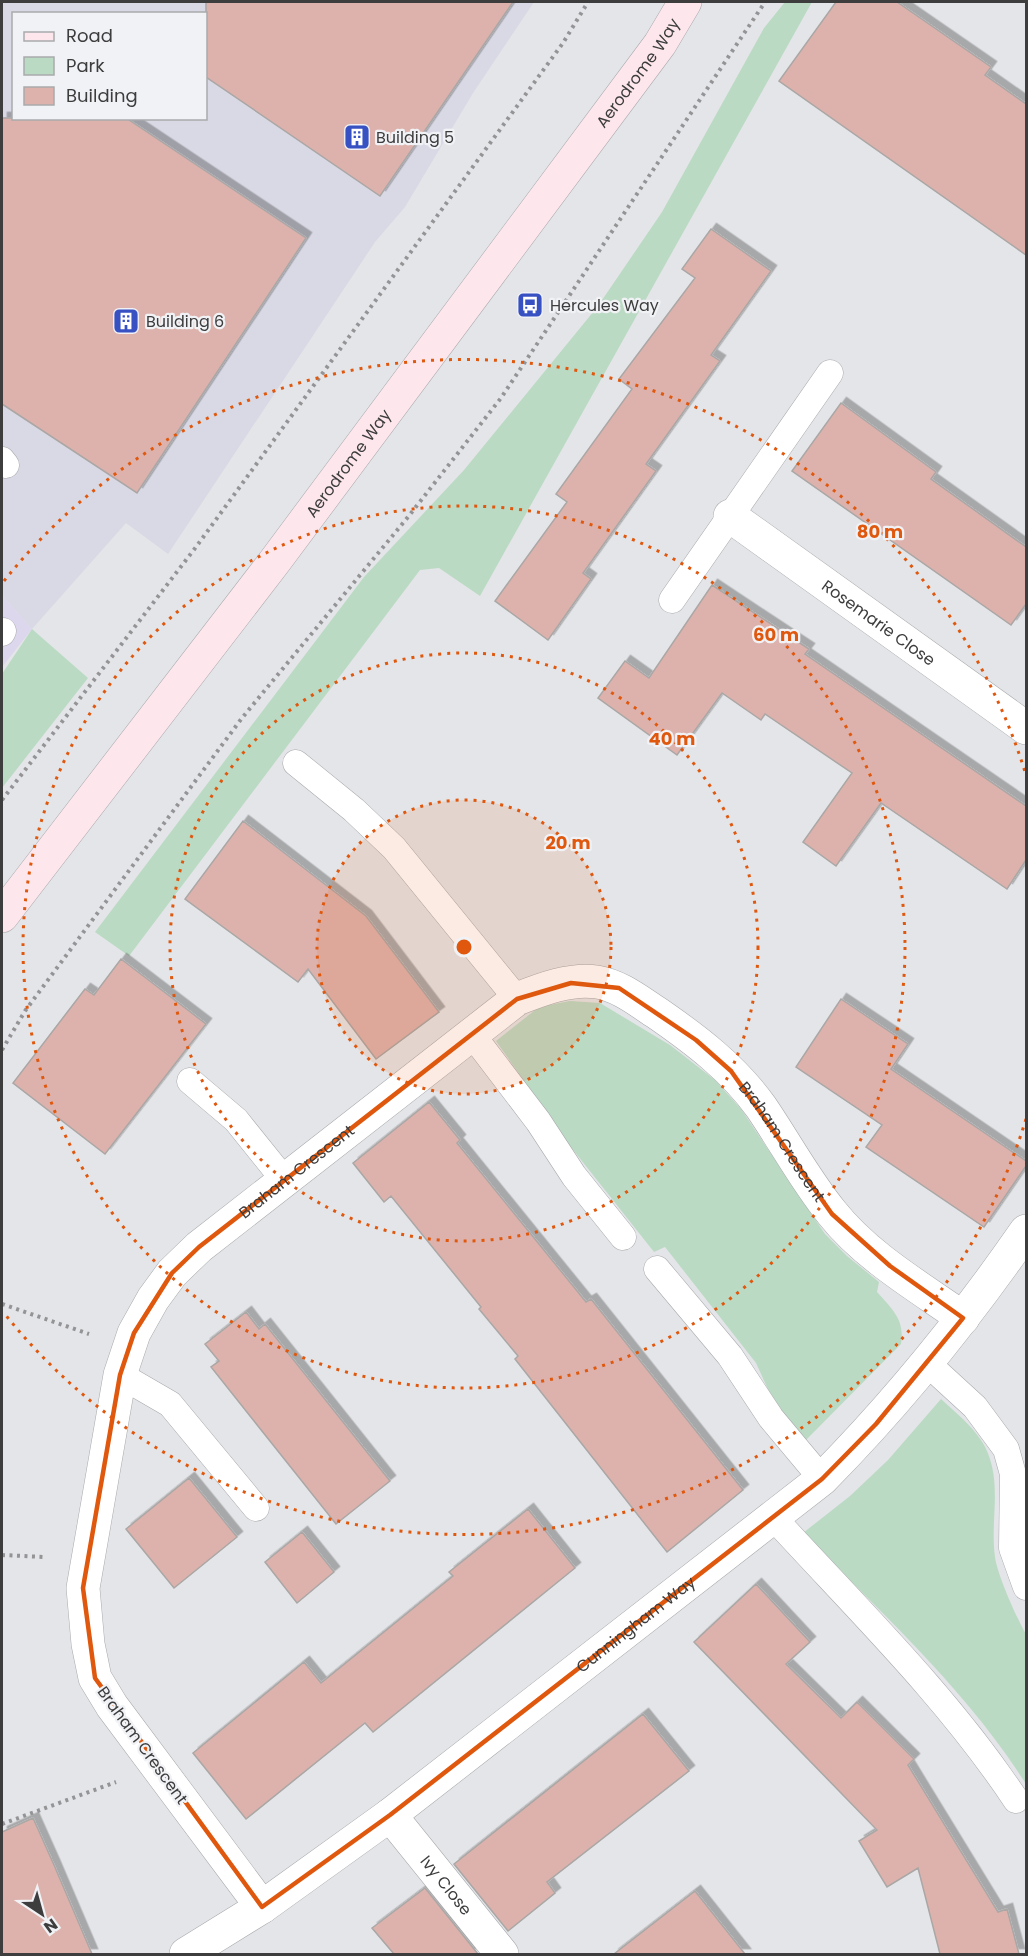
<svg xmlns="http://www.w3.org/2000/svg" width="1028" height="1956" font-family="Poppins,sans-serif">
<style>
.built{fill:#d8d9e4;fill-rule:evenodd}
.industrial{fill:#ddd7ed}
.green{fill:#bbdac4}
.building{fill:#ddb2ac;stroke:#aaa7a6;stroke-width:1.5;filter:url(#shadow)}
.lines{fill:none;stroke-linecap:round;stroke-linejoin:round}
.lane-casing{stroke:#a9aaad;stroke-width:27}
.street-casing{stroke:#a9aaad;stroke-width:34}
.secondary-casing{stroke:#a9aaad;stroke-width:34}
.path{stroke:#949496;stroke-width:4;stroke-dasharray:3 4.5;stroke-linecap:butt}
.lane{stroke:#fff;stroke-width:26}
.street{stroke:#fff;stroke-width:33}
.secondary{stroke:#fee7ec;stroke-width:33}
.marked{fill:none;stroke:#df580e;stroke-width:4.5;stroke-linejoin:round}
.ring{fill:none;stroke:#df580e;stroke-width:3;stroke-dasharray:3 6}
.labels{text-anchor:middle;stroke-width:4.5;stroke-linejoin:round;paint-order:stroke}
.street-label{font-size:16px;fill:#3d3d3e;stroke:#f1f2f5}
.poi-label{font-size:16px;fill:#3d3d3e;stroke:#f1f2f5;text-anchor:start}
.centre{fill:#df580e;stroke:#f1f2f5;stroke-width:3}
.ring-label{font-size:18px;text-anchor:middle;font-weight:bold;fill:#df580e;stroke:#f1f2f5;stroke-width:4.5;stroke-linejoin:round;paint-order:stroke}
</style>
<defs>
<filter id="shadow"><feDropShadow dx="5.5" dy="-5.5" stdDeviation="0" flood-color="#0004"/></filter>
</defs>
<rect width="100%" height="100%" fill="#e4e5e8"/>
<path class="built" d="M2,2h532l-61,91 -68,114 -30,35 -207,312 -42,-31 -94,106 -30,-34zM14,14h192v104h-192z"/>
<path class="industrial" d="M2,595l30,34 -30,38z"/>
<path class="green" d="M785,2h27l-332,594 -41,-28 -19,2 -291,386 -34,-24 269,-355 100,-107 134,-164 64,-94 102,-184z
M32,629l56,49 -86,110v-114z
M570,1001l30,2 70,42 45,35 26,29 84,125 22,22 32,26 -2,10c16,18 28,28 24,52l-96,97 -33,-43 -16,-35 -91,-116 -11,5 -84,-106 -74,-105 43,-34z
M941,1399c16,15 37,31 46,52 15,35 3,70 8,106 2,17 22,62 31,77v150c-60,-95 -145,-171 -223,-251l47,-37 38,-36z"/>
<path class="building" d="M206,2h307l-133,194 -174,-119z
M836,2h61l94,65 -6,8 41,29v151l-247,-174z
M2,118h124l180,120 -169,255 -135,-89z
M711,229l60,42 -60,84 9,6 -74,103 10,7 -73,102 8,6 -43,61 -53,-39 72,-99 -11,-8 76,-105 -13,-10 76,-101 -13,-9z
M841,403l95,69 -5,7 95,68v57l-15,21 -219,-154z
M712,585l97,64 -4,5 221,152v54l-19,29 -126,-86 -45,63 -33,-24 49,-69 -87,-59 -4,6 -39,-27 -45,62 -79,-57 27,-37 24,17z
M243,821l123,95 73,96 -63,47 -68,-90 -10,13 -113,-83z
M121,959l85,65 -101,130 -92,-71 72,-94 9,6z
M841,999l67,45 -17,25 135,92v5l-42,61 -118,-80 16,-22 -86,-58z
M429,1102l31,38 -3,3 129,159 5,-3 152,191 -76,62 -152,-193 3,-3 -39,-47 2,-2 -90,-111 -7,6 -31,-39z
M246,1312l13,17 6,-5 125,157 -54,43 -125,-157 8,-6 -14,-17z
M189,1478l48,59 -63,51 -48,-59z
M528,1509l47,59 -202,164 -8,-9 -119,96 -53,-66 111,-91 17,21 132,-107 -4,-4z
M302,1532l32,40 -37,31 -32,-41z
M756,1584l54,58 -24,22 55,54 16,-16 57,57 -6,6 90,147 9,-3 12,45h-79l-22,-86 -31,19 -28,-46 18,-11 -183,-188z
M643,1714l46,57 -142,111 8,11 -47,38 -54,-67z
M33,1818l21,47 38,89h-90v-122z
M425,1888l53,66h-84l-22,-26z
M695,1891l50,63h-131z"/>
<g class="lines">
<defs>
<path id="lane" d="M2,460l4,5
M672,600l158,-227
M2,633l1,-2
M296,763l58,47 40,38 123,151
M471,1033l67,88 36,55 49,61
M190,1081l46,39 49,61
M657,1269l73,87 41,62 51,61
M927,1363l48,44 31,42 7,25 -1,74 14,39
M120,1375l50,29 86,104
M773,1517c84,92 174,179 243,283"/>
<g id="street">
<path id="s1" d="M730,516l296,212"/>
<path id="s2" d="M390,1815l112,139"/>
<path id="s3" d="M262,1907l-150,-201 -17,-28 -7,-34 -5,-56 37,-213 14,-42 19,-34 19,-26 27,-26 318,-248c25,-10 54,-21 80,-17 23,4 40,18 60,31 39,27 76,55 104,94 24,35 44,73 71,106 34,43 87,74 131,105"/>
<path id="s4" d="M186,1954l76,-47 128,-92 432,-336c76,-77 143,-160 204,-248"/>
</g>
<g id="secondary">
<path id="s5" d="M2,916l273,-355 385,-517 25,-42"/>
</g>
</defs>
<use href="#lane" class="lane-casing"/>
<use href="#street" class="street-casing"/>
<use href="#secondary" class="secondary-casing"/>
<path class="path" d="M2,800l194,-253 367,-504 25,-41
M2,1050l23,-39 217,-293 166,-201 93,-119 264,-396
M2,1304l87,30
M2,1555l43,2
M2,1824l114,-42"/>
<use href="#lane" class="lane"/>
<use href="#street" class="street"/>
<use href="#secondary" class="secondary"/>
</g>
<path class="marked" d="M571,983l48,5 77,52 35,31 101,143 58,52 73,52 -87,106 -54,55 -432,336 -128,92 -167,-229 -12,-90 37,-213 14,-42 38,-60 27,-26 318,-248z"/>
<circle cx="464" cy="947" r="147" fill="#df580e" fill-opacity=".12"/>
<g class="ring">
<circle cx="464" cy="947" r="147"/>
<circle cx="464" cy="947" r="294"/>
<circle cx="464" cy="947" r="441"/>
<path d="M1026 1119A588 588 0 0 1 4 1313M4 581A588 588 0 0 1 1026 775"/>
</g>
<defs>
<symbol id="building-square" viewBox="-11 -11 22 22"><rect x="-9" y="-9" width="18" height="18" rx="4" fill="#3751c3" stroke="#f1f2f5"/><path d="M-4-6H4V6H1V3H-1V6H-4ZM-2.5-4.3h1.7v1.8h-1.7ZM.8-4.3h1.7v1.8H.8ZM-2.5-1h1.7V.8h-1.7ZM.8-1h1.7V.8H.8Z" fill="#fff"/></symbol>
<symbol id="bus-square" viewBox="-11 -11 22 22"><rect x="-9" y="-9" width="18" height="18" rx="4" fill="#3751c3" stroke="#f1f2f5"/><path d="M-5-6H5V4H4V6H2V4H-2V6H-4V4H-5ZM-3.5-4V0h7V-4ZM-3.5 1.2v1.5H-2V1.2ZM2 1.2v1.5H3.5V1.2Z" fill="#fff"/></symbol>
</defs>
<g fill-rule="evenodd">
<use href="#building-square" x="342" y="122" width="30" height="30"/>
<use href="#bus-square" x="515" y="290" width="30" height="30"/>
<use href="#building-square" x="111" y="306" width="30" height="30"/>
</g>
<g class="labels">
<g class="street-label">
<text dy="6" stroke="none"><textPath href="#s5" startOffset="1056">Aerodrome Way</textPath></text>
<text dy="6" stroke="none"><textPath href="#s5" startOffset="570">Aerodrome Way</textPath></text>
<text dy="6" stroke="none"><textPath href="#s1" startOffset="183">Rosemarie Close</textPath></text>
<text dy="6" stroke="none"><textPath href="#s3" startOffset="1479">Braham Crescent</textPath></text>
<text dy="6" stroke="none"><textPath href="#s3" startOffset="867">Braham Crescent</textPath></text>
<text dy="6" stroke="none"><textPath href="#s4" startOffset="558">Cunningham Way</textPath></text>
<text transform="translate(143 1745) rotate(54)" y="6">Braham Crescent</text>
<text dy="6" stroke="none"><textPath href="#s2" startOffset="90">Ivy Close</textPath></text>
</g>
<g class="poi-label">
<text x="376" y="143">Building 5</text>
<text x="550" y="311">Hercules Way</text>
<text x="146" y="327">Building 6</text>
</g>
</g>
<circle cx="464" cy="947" r="9" class="centre"/>
<g class="ring-label">
<text x="880" y="538">80 m</text>
<text x="776" y="641">60 m</text>
<text x="672" y="745">40 m</text>
<text x="568" y="849">20 m</text>
</g>
<rect width="1028" height="1956" fill="none" stroke="#3d3d3e" stroke-width="6"/>
<rect x="12" y="12" width="195" height="108" fill="#f1f2f5" stroke="#a9aaac" stroke-width="1.5"/>
<rect x="24" y="32" width="30" height="9" fill="#fee7ec" stroke="#a9aaac" stroke-width="1.5"/>
<text x="66" y="42" font-size="18" fill="#3d3d3e">Road</text>
<rect x="24" y="57" width="30" height="18" fill="#bbdac4" stroke="#a9aaac" stroke-width="1.5"/>
<text x="66" y="72" font-size="18" fill="#3d3d3e">Park</text>
<rect x="24" y="87" width="30" height="18" fill="#ddb2ac" stroke="#a9aaac" stroke-width="1.5"/>
<text x="66" y="102" font-size="18" fill="#3d3d3e">Building</text>
<g transform="translate(42 1914) rotate(144)" stroke="#f1f2f5" stroke-width="4.5" paint-order="stroke">
<path d="M0-4.5L10 22L0 15L-10 22Z" fill="#3d3d3e"/>
<text y="-9" font-size="16" font-weight="bold" text-anchor="middle" fill="#3d3d3e">N</text>
</g>
</svg>
